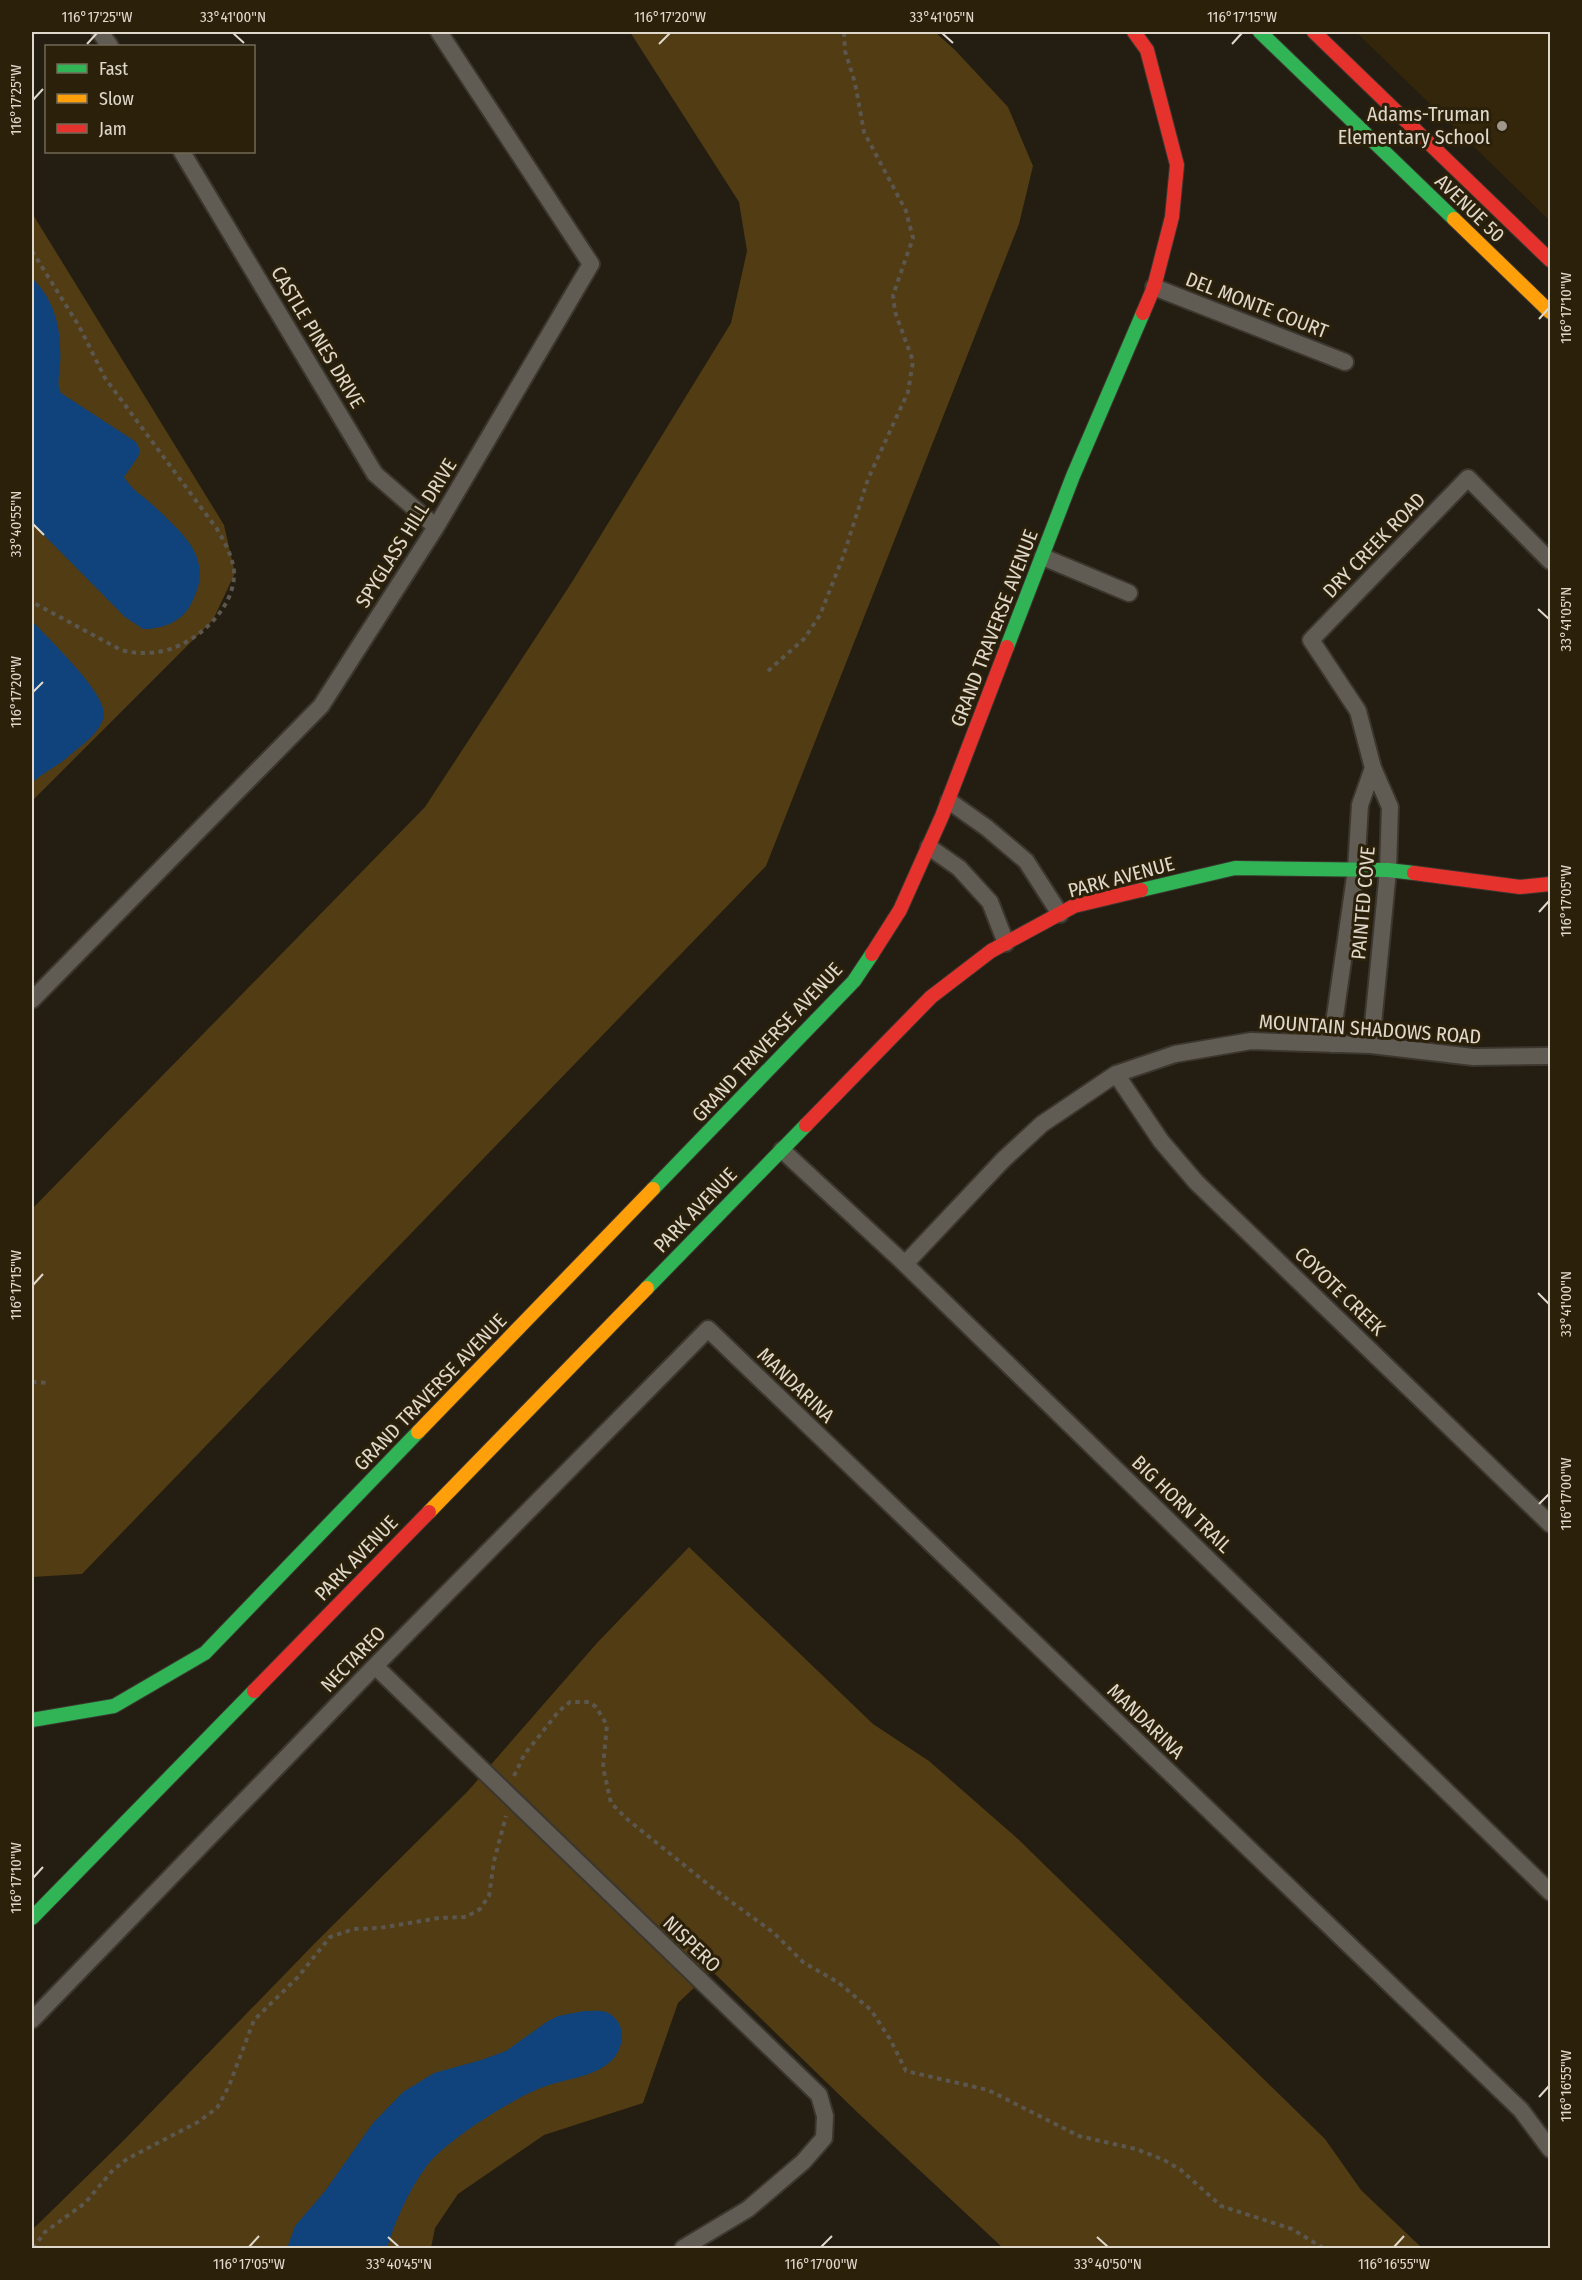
<svg xmlns="http://www.w3.org/2000/svg" width="1582" height="2280" font-family="'Fira Sans Condensed',sans-serif">
<style>
.built{fill:#33260a}
.green{fill:#513c13}
.water{fill:#10437b}
.lines{fill:none;stroke-linecap:round;stroke-linejoin:round}
.street-casing{stroke:#3b362e;stroke-width:20}
.fast-casing{stroke:#3b362e;stroke-width:16}
.slow-casing{stroke:#3b362e;stroke-width:16}
.jam-casing{stroke:#3b362e;stroke-width:16}
.path{stroke:#5b574e;stroke-width:4;stroke-dasharray:4.5 4.5;stroke-linecap:butt}
.street{stroke:#615c53;stroke-width:16}
.fast{stroke:#30b455;stroke-width:14}
.slow{stroke:#ff9f0a;stroke-width:14}
.jam{stroke:#e5322d;stroke-width:14}
.ticks{fill:none;stroke:#e0d8cb;stroke-width:2}
.poi-dot{fill:#9e978a;stroke:#2b200a;stroke-width:2}
.labels{text-anchor:middle;stroke-width:6;stroke-linejoin:round;paint-order:stroke}
.poi-label{font-size:20px;fill:#e0d8cb;stroke:#2b200a;text-anchor:end}
.street-label{font-size:20px;fill:#e0d8cb;stroke:#2b200a}
.neatline{fill:none;stroke:#e0d8cb;stroke-width:2}
.ticks-label{font-size:15px;text-anchor:middle;fill:#e0d8cb}
</style>
<rect width="100%" height="100%" fill="#231d12"/>
<path class="built" d="M1356,32h194v189z"/>
<path class="green" d="M630,32h305l20,18 53,57 25,59 -14,58 -253,642 -684,708 -50,3v-368l393,-402 147,-225 159,-259 16,-72 -8,-49z
M32,213l192,312 11,48 -22,47 -181,181z
M689,1547l184,177 56,37 89,78 307,300 36,51 61,58h-419l-146,-136 -145,-141 -34,32 -35,100 -99,32 -86,59 -23,34 -4,20h-399v-18l92,-90 191,-197 153,-152 129,-148z"/>
<path class="water" d="M32,278c24,23 30,54 28,87 0,10 -4,19 1,28l75,49 4,8 -2,7 -14,20c8,13 19,19 30,29 29,28 61,52 38,96 -9,20 -29,27 -49,27l-18,-12 -93,-94z
M32,622l5,4c15,16 68,67 67,88 -1,17 -23,32 -35,42 -11,10 -27,17 -37,27z
M584,2011c7,0 16,-1 22,1 22,9 19,37 4,50 -20,17 -49,17 -72,27 -30,13 -93,52 -112,78 -17,23 -31,54 -39,81h-100l8,-22 30,-35 48,-68 30,-31 31,-19 47,-13 25,-9 42,-30 10,-5z"/>
<g class="lines">
<defs>
<path id="street" d="M100,32l10,14
M182,152l193,322 61,53
M1154,287l191,75
M1043,557l86,36
M949,801l38,27 39,33 34,53
M929,847l30,21 31,34 16,41
M32,1000l289,-294 115,-179 155,-263 -152,-232
M1331,1044l25,-174 4,-65 13,-37
M1371,1045l17,-175 2,-63 -17,-39 -15,-57 -47,-71 157,-162 82,83
M1116,1074l45,67 35,41 354,342
M782,1150l123,114 645,628
M905,1264l98,-104 39,-36 74,-50 59,-20 76,-13 120,4 102,12 77,-1
M375,1666l444,429 6,21 -1,22 -21,24 -55,47 -65,39
M32,2020l343,-354 333,-337 813,781 29,39"/>
<path id="fast" d="M1260,32l194,187
M1007,647l66,-171 70,-163
M1141,890l94,-22 153,2 26,3
M653,1189l201,-208 18,-27
M647,1288l159,-163
M32,1720l82,-14 91,-53 213,-221
M32,1918l222,-227"/>
<path id="slow" d="M1454,219l96,93
M418,1432l235,-243
M429,1512l218,-224"/>
<path id="jam" d="M1134,32l13,18 30,115 -5,52 -18,70 -11,26
M1314,32l236,228
M1414,873l106,14 30,-3
M872,954l28,-44 42,-94 65,-169
M806,1125l125,-128 60,-46 83,-45 67,-16
M254,1691l175,-179"/>
</defs>
<use href="#street" class="street-casing"/>
<use href="#fast" class="fast-casing"/>
<use href="#slow" class="slow-casing"/>
<use href="#jam" class="jam-casing"/>
<path class="path" d="M32,251l47,75 26,52 112,151c8,14 15,26 17,42 2,36 -35,70 -67,79 -16,4 -30,4 -46,0l-89,-48
M768,671l36,-32 16,-24 23,-58 25,-78 40,-87 5,-31 -18,-49 -2,-17 20,-57 -7,-27 -42,-79 -9,-49 -10,-32 -1,-19
M32,1382l17,1
M514,1776l10,-21 35,-44 11,-9h19l7,5 11,18 -4,42 8,36 16,16 88,71 59,43 29,29 36,21 32,27 19,29 16,32 82,19 91,46 57,13 28,11 17,10 40,36 71,23 31,19
M33,2248l12,-16 40,-29 28,-33 14,-11 71,-37 19,-14 12,-22 25,-66 44,-43 32,-40 24,-8 25,-1 60,-10 27,-1 14,-8 9,-13 5,-35 12,-45"/>
<use href="#street" class="street"/>
<use href="#fast" class="fast"/>
<use href="#slow" class="slow"/>
<use href="#jam" class="jam"/>
</g>
<path class="ticks" d="M233,33l11,10M942,33l11,10M87,44l10,-11M659,44l11,-11M1232,44l10,-11M33,100l10,-11M1539,319l10,-11M33,524l11,11M1538,609l11,10M33,692l10,-10M1539,912l10,-11M33,1285l10,-11M1538,1293l11,11M1539,1504l10,-10M33,1878l10,-11M1539,2097l10,-11M388,2237l11,10M1097,2237l11,10M249,2247l10,-11M821,2247l11,-11M1394,2247l10,-11"/>
<circle class="poi-dot" cx="1502" cy="126" r="6"/>
<g class="labels">
<g class="poi-label">
<text x="1490" y="121">Adams-Truman<tspan x="1490" dy="23">Elementary School</tspan></text>
</g>
<g class="street-label">
<text transform="translate(1470 208) rotate(44)" y="7">AVENUE 50</text>
<text transform="translate(1257 305) rotate(21)" y="7">DEL MONTE COURT</text>
<text transform="translate(318 337) rotate(59)" y="7">CASTLE PINES DRIVE</text>
<text transform="translate(406 533) rotate(-58)" y="7">SPYGLASS HILL DRIVE</text>
<text transform="translate(1374 545) rotate(-46)" y="7">DRY CREEK ROAD</text>
<text transform="translate(994 628) rotate(-69)" y="7">GRAND TRAVERSE AVENUE</text>
<text transform="translate(1121 877) rotate(-15)" y="7">PARK AVENUE</text>
<text transform="translate(1363 903) rotate(-85)" y="7">PAINTED COVE</text>
<text transform="translate(1370 1029) rotate(4)" y="7">MOUNTAIN SHADOWS ROAD</text>
<text transform="translate(767 1042) rotate(-47)" y="7">GRAND TRAVERSE AVENUE</text>
<text transform="translate(695 1210) rotate(-46)" y="7">PARK AVENUE</text>
<text transform="translate(1340 1291) rotate(44)" y="7">COYOTE CREEK</text>
<text transform="translate(796 1385) rotate(44)" y="7">MANDARINA</text>
<text transform="translate(430 1392) rotate(-46)" y="7">GRAND TRAVERSE AVENUE</text>
<text transform="translate(1182 1504) rotate(44)" y="7">BIG HORN TRAIL</text>
<text transform="translate(356 1558) rotate(-46)" y="7">PARK AVENUE</text>
<text transform="translate(353 1659) rotate(-46)" y="7">NECTAREO</text>
<text transform="translate(1146 1721) rotate(44)" y="7">MANDARINA</text>
<text transform="translate(692 1944) rotate(44)" y="7">NISPERO</text>
</g>
</g>
<rect width="1582" height="2280" fill="none" stroke="#2b200a" stroke-width="66"/>
<rect x="45" y="45" width="210" height="108" fill="#2b200a" stroke="#736a57" stroke-width="1.5"/>
<rect x="57" y="64" width="30" height="9" fill="#30b455" stroke="#736a57" stroke-width="1.5"/>
<text x="99" y="75" font-size="18" fill="#e0d8cb">Fast</text>
<rect x="57" y="94" width="30" height="9" fill="#ff9f0a" stroke="#736a57" stroke-width="1.5"/>
<text x="99" y="105" font-size="18" fill="#e0d8cb">Slow</text>
<rect x="57" y="124" width="30" height="9" fill="#e5322d" stroke="#736a57" stroke-width="1.5"/>
<text x="99" y="135" font-size="18" fill="#e0d8cb">Jam</text>
<rect x="33" y="33" width="1516" height="2214" class="neatline"/>
<g class="ticks-label">
<text x="97" y="22">116°17'25"W</text>
<text x="233" y="22">33°41'00"N</text>
<text x="670" y="22">116°17'20"W</text>
<text x="942" y="22">33°41'05"N</text>
<text x="1242" y="22">116°17'15"W</text>
<text transform="translate(16 100) rotate(-90)" y="5">116°17'25"W</text>
<text transform="translate(1566 308) rotate(-90)" y="5">116°17'10"W</text>
<text transform="translate(16 524) rotate(-90)" y="5">33°40'55"N</text>
<text transform="translate(1566 619) rotate(-90)" y="5">33°41'05"N</text>
<text transform="translate(16 692) rotate(-90)" y="5">116°17'20"W</text>
<text transform="translate(1566 901) rotate(-90)" y="5">116°17'05"W</text>
<text transform="translate(16 1285) rotate(-90)" y="5">116°17'15"W</text>
<text transform="translate(1566 1304) rotate(-90)" y="5">33°41'00"N</text>
<text transform="translate(1566 1494) rotate(-90)" y="5">116°17'00"W</text>
<text transform="translate(16 1878) rotate(-90)" y="5">116°17'10"W</text>
<text transform="translate(1566 2086) rotate(-90)" y="5">116°16'55"W</text>
<text x="249" y="2269">116°17'05"W</text>
<text x="399" y="2269">33°40'45"N</text>
<text x="821" y="2269">116°17'00"W</text>
<text x="1108" y="2269">33°40'50"N</text>
<text x="1394" y="2269">116°16'55"W</text>
</g>
</svg>
